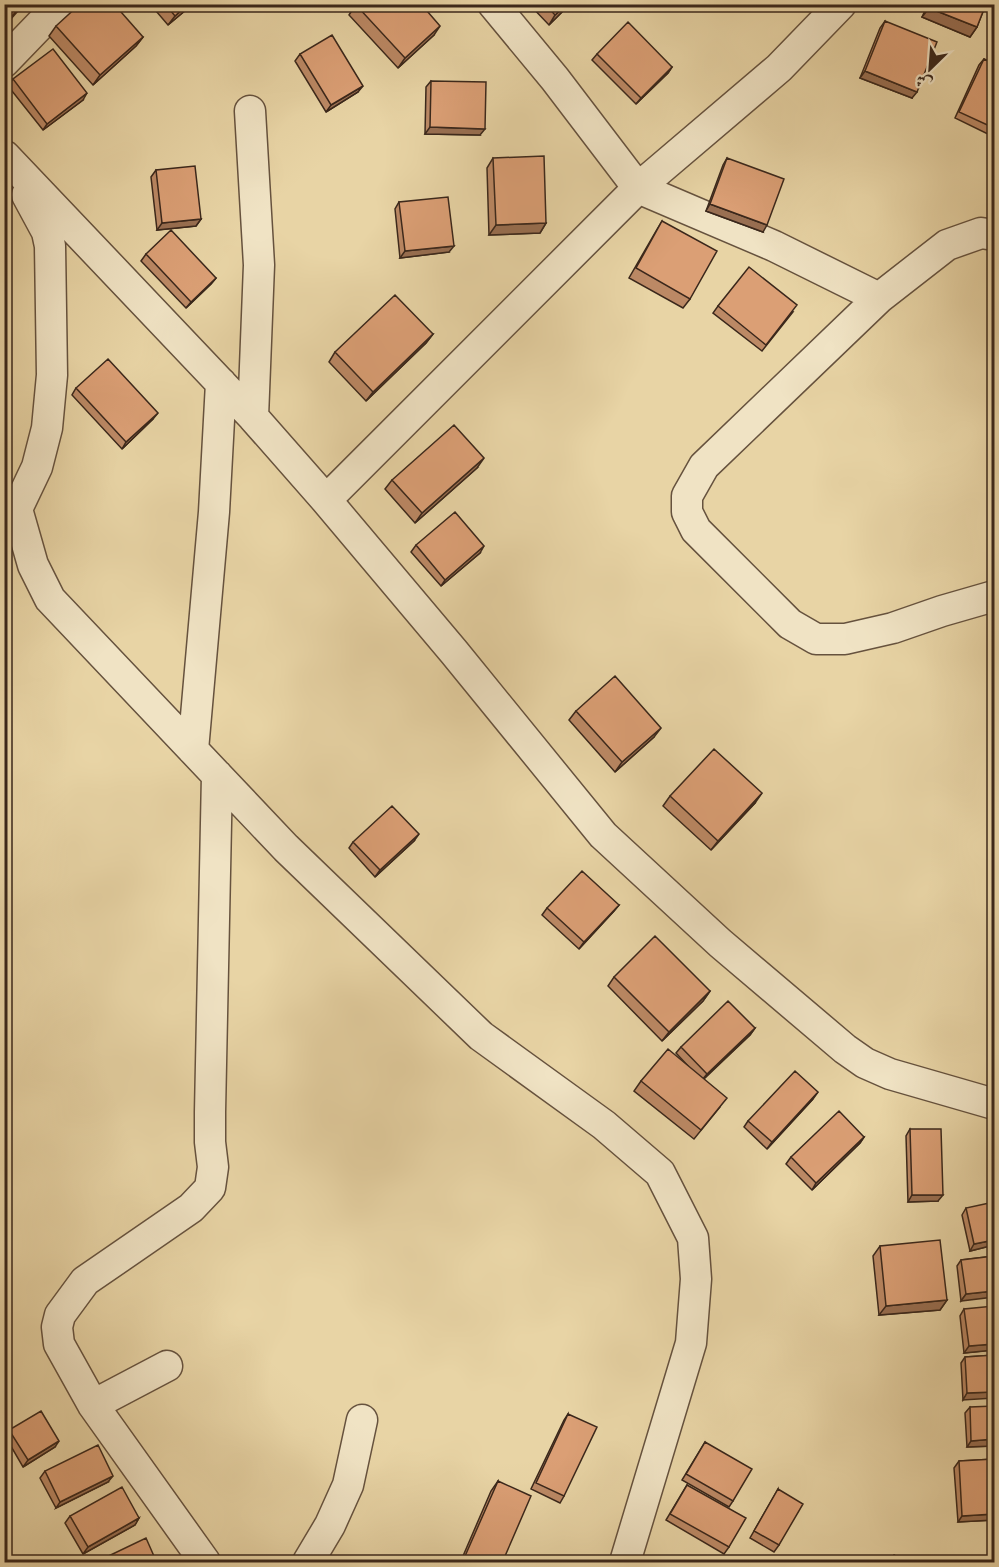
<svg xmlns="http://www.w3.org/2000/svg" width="999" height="1567" font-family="'IM FELL DW Pica',Amiri,serif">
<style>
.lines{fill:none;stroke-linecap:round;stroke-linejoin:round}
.minor-casing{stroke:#66523e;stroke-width:33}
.minor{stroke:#f0e3c4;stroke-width:30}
.wall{fill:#bc8965;stroke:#3a271b;stroke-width:1.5}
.shaded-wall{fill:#996f52;stroke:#3a271b;stroke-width:1.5}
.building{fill:#db9f75;stroke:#3a271b;stroke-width:1.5}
</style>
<rect width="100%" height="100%" fill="#e8d4a5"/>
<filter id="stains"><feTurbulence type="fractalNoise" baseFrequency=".00333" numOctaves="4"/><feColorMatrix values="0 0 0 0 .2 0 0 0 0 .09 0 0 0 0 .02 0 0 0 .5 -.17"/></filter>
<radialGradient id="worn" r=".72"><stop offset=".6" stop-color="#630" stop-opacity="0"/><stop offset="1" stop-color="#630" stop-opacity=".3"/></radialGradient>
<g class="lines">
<defs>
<path id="minor" d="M493,4l62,75 83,109 136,58 105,52
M4,62l56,-58
M250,111l9,154 -6,152
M5,156l248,261 73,83 128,152 149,183 117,108 125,106 20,14 25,11 104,30
M994,235l-13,-2 -34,12 -68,53 -175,168 -17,30v16l9,18 94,94 26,15h29l48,-11 49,-17 52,-15
M326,500l312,-312 141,-120 62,-64
M17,509l16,56 17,34 236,249 195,188 123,89 56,48 33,65 3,41 -5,64 -66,219
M4,516l13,-7 20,-42 10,-39 5,-53 -2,-129 -3,-14 -20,-37
M193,750l21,-238 7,-129
M167,1366l-74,39 112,157
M93,1405l-34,-61 -2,-17 3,-12 25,-34 106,-73 19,-20 3,-21 -3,-25v-30l7,-337
M308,1562l22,-37 18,-40 14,-65"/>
</defs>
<use href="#minor" class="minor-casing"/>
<use href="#minor" class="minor"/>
</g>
<path class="wall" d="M150,4h43l-25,21z
M356,4l78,31 -36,33 -49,-53z
M529,4h41l-21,21z
M928,4h58l-9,23 -7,10 -48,-20z
M885,21l27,77 -52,-20 20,-50z
M56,26l87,11 -7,9 -43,39 -44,-49z
M300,54l58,38 -32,20 -31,-51z
M597,54l75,13 -4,6 -32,31 -44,-44z
M984,59l10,5v73l-39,-19 24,-53z
M13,79l70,21 -40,30 -35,-44z
M431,81l49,54 -55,-1 1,-47z
M493,158l53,65 -6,10 -51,2 -2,-67z
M727,158l36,74 -57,-21 17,-46z
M156,170l45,49 -5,7 -39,4 -6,-53z
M399,202l50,50 -49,6 -5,-49z
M662,221l28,78 -7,9 -54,-30 27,-47z
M146,254l70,24 -5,6 -25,24 -45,-47z
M718,306l75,6 -31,39 -49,-38z
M433,334l-7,9 -60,58 -37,-39 6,-10z
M76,388l77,31 -31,30 -50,-54z
M477,468l-62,55 -30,-34 7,-9z
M416,545l64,8 -39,33 -30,-34z
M576,711l78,26 -39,35 -46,-52z
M670,796l85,7 -44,47 -48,-44z
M414,841l-39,36 -26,-29 4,-6z
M619,905l-5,6 -35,38 -37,-34 5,-7z
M614,977l96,14 -7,10 -41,40 -54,-55z
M755,1028l-5,7 -46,44 16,28 -26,32 -60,-48 7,-10 47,-15 -12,-13 5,-6z
M813,1099l-46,50 -23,-22 4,-6z
M910,1129l28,72 -30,1 -2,-66z
M864,1137l-4,6 -48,47 -26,-26 5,-7z
M966,1208l28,37 -24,6 -8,-36z
M880,1246l67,54 -7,10 -61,5 -6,-59z
M994,1256l-33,45 -4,-35 4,-6z
M964,1309l30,41 -30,3 -4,-37z
M994,1355l-31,45 -2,-37 4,-6z
M970,1407l24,39 -27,1 -2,-34z
M568,1414l-4,82 -4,7 -29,-14 33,-69z
M9,1430l46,17 -32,20 -18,-31z
M705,1442l28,59 -4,6 -47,-27z
M994,1459v61l-36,2 -4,-54 5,-7z
M45,1471l63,11 -52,26 -16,-30z
M498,1481l4,82h-42l31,-72z
M687,1485l42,62 -5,7 -58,-34z
M778,1489l1,56 -5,7 -24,-14z
M70,1516l69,2 -4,7 -52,29 -18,-31z"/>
<path class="shaded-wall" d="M22,4h2l-20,23v-1z
M188,4h5l-25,21 7,-9z
M567,4h3l-21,21 6,-10z
M929,8l48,19 -7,10 -48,-20z
M440,26l-6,9 -36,33 7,-10z
M143,37l-7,9 -43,39 7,-10z
M672,67l-4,6 -32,31 5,-6z
M865,71l52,21 -5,6 -52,-20z
M363,86l-5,6 -32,20 5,-7z
M87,93l-4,7 -40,30 4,-6z
M430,127l55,2 -5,6 -55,-1z
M710,204l57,21 -4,7 -57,-21z
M201,219l-5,7 -39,4 5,-7z
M546,223l-6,10 -51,2 7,-10z
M454,246l-5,6 -49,6 5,-7z
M216,278l-5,6 -25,24 5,-6z
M433,334l-7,9 -60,58 7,-9z
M158,413l-5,6 -31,30 4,-7z
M484,458l-7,10 -62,55 7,-10z
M484,546l-4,7 -39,33 4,-6z
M661,728l-7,9 -39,35 7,-10z
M762,793l-7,10 -44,47 7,-9z
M419,834l-5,7 -39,36 5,-7z
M619,905l-5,6 -35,38 5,-7z
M710,991l-7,10 -41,40 7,-9z
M755,1028l-5,7 -48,45 5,-6z
M818,1092l-5,7 -46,50 5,-7z
M864,1137l-4,6 -48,47 4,-7z
M912,1195h31l-5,6 -30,1z
M994,1240v5l-24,6 4,-7z
M994,1291v6l-33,4 5,-7z
M947,1300l-7,10 -61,5 7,-9z
M994,1344v6l-30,3 5,-7z
M994,1392v6l-31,2 4,-7z
M994,1439v7l-27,1 4,-6z
M59,1441l-4,6 -32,20 5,-7z
M113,1476l-5,6 -52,26 4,-6z
M994,1514v6l-36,2 4,-6z
M139,1518l-4,7 -52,29 5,-7z"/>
<path class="building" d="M4,4h18l-18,22z
M80,4h34l29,33 -43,38 -44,-49z
M165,4h23l-13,12z
M356,4h65l19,22 -35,32 -49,-53z
M545,4h22l-12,11z
M930,4h56l-9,23 -48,-19z
M885,21l52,21 -20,50 -52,-21z
M628,22l44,45 -31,31 -44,-44z
M332,35l31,51 -32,19 -31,-51z
M53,49l34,44 -40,31 -34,-45z
M984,59l10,5v64l-35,-16z
M431,81l55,1 -1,47 -55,-2z
M544,156l2,67 -50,2 -3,-67z
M727,158l57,21 -17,46 -57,-21z
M195,166l6,53 -39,4 -6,-53z
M448,197l6,49 -49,5 -6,-49z
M662,221l55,30 -27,48 -54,-31z
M171,230l45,48 -25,24 -45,-48z
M749,267l48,38 -31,40 -48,-39z
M395,295l38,39 -60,58 -38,-40z
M108,359l50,54 -32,29 -50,-54z
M454,425l30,33 -62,55 -30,-33z
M455,512l29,34 -39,34 -29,-35z
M615,676l46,52 -39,34 -46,-51z
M714,749l48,44 -44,48 -48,-45z
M392,806l27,28 -39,36 -27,-28z
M582,871l37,34 -35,37 -37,-34z
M655,936l55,55 -41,41 -55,-55z
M728,1001l27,27 -48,46 -26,-27z
M668,1049l59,49 -26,32 -60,-49z
M795,1071l23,21 -46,50 -24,-21z
M839,1111l25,26 -48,46 -25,-26z
M910,1129h31l2,66h-31z
M994,1202v38l-20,4 -8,-36z
M940,1240l7,60 -61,6 -6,-60z
M994,1256v35l-28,3 -5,-34z
M994,1306v38l-25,2 -5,-37z
M994,1355v37l-27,1 -2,-36z
M994,1406v33l-23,2 -1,-34z
M41,1411l18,30 -31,19 -19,-30z
M568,1414l29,13 -33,69 -28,-13z
M705,1442l47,27 -19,32 -47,-27z
M98,1445l15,31 -53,26 -15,-31z
M994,1459v55l-32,2 -3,-55z
M498,1481l33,15 -29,67h-40z
M687,1485l59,33 -17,29 -59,-33z
M122,1487l17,31 -51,29 -18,-31z
M778,1489l25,15 -24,41 -25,-14z
M146,1538l11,25 -61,-1z
M894,1555l14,8h-18z"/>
<rect width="999" height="1567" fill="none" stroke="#e8d4a5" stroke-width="24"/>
<rect x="6" y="6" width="987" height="1555" fill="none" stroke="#3a271b" stroke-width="3"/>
<rect x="12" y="12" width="975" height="1543" fill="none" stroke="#3a271b" stroke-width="1.5"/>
<g transform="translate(930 69) rotate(205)" stroke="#f0e3c4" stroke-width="4.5" paint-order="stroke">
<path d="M0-4.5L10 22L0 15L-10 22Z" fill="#3a271b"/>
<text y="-9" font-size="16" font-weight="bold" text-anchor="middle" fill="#3a271b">ش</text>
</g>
<rect width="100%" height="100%" filter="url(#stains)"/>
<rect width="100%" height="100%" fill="url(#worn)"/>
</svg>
